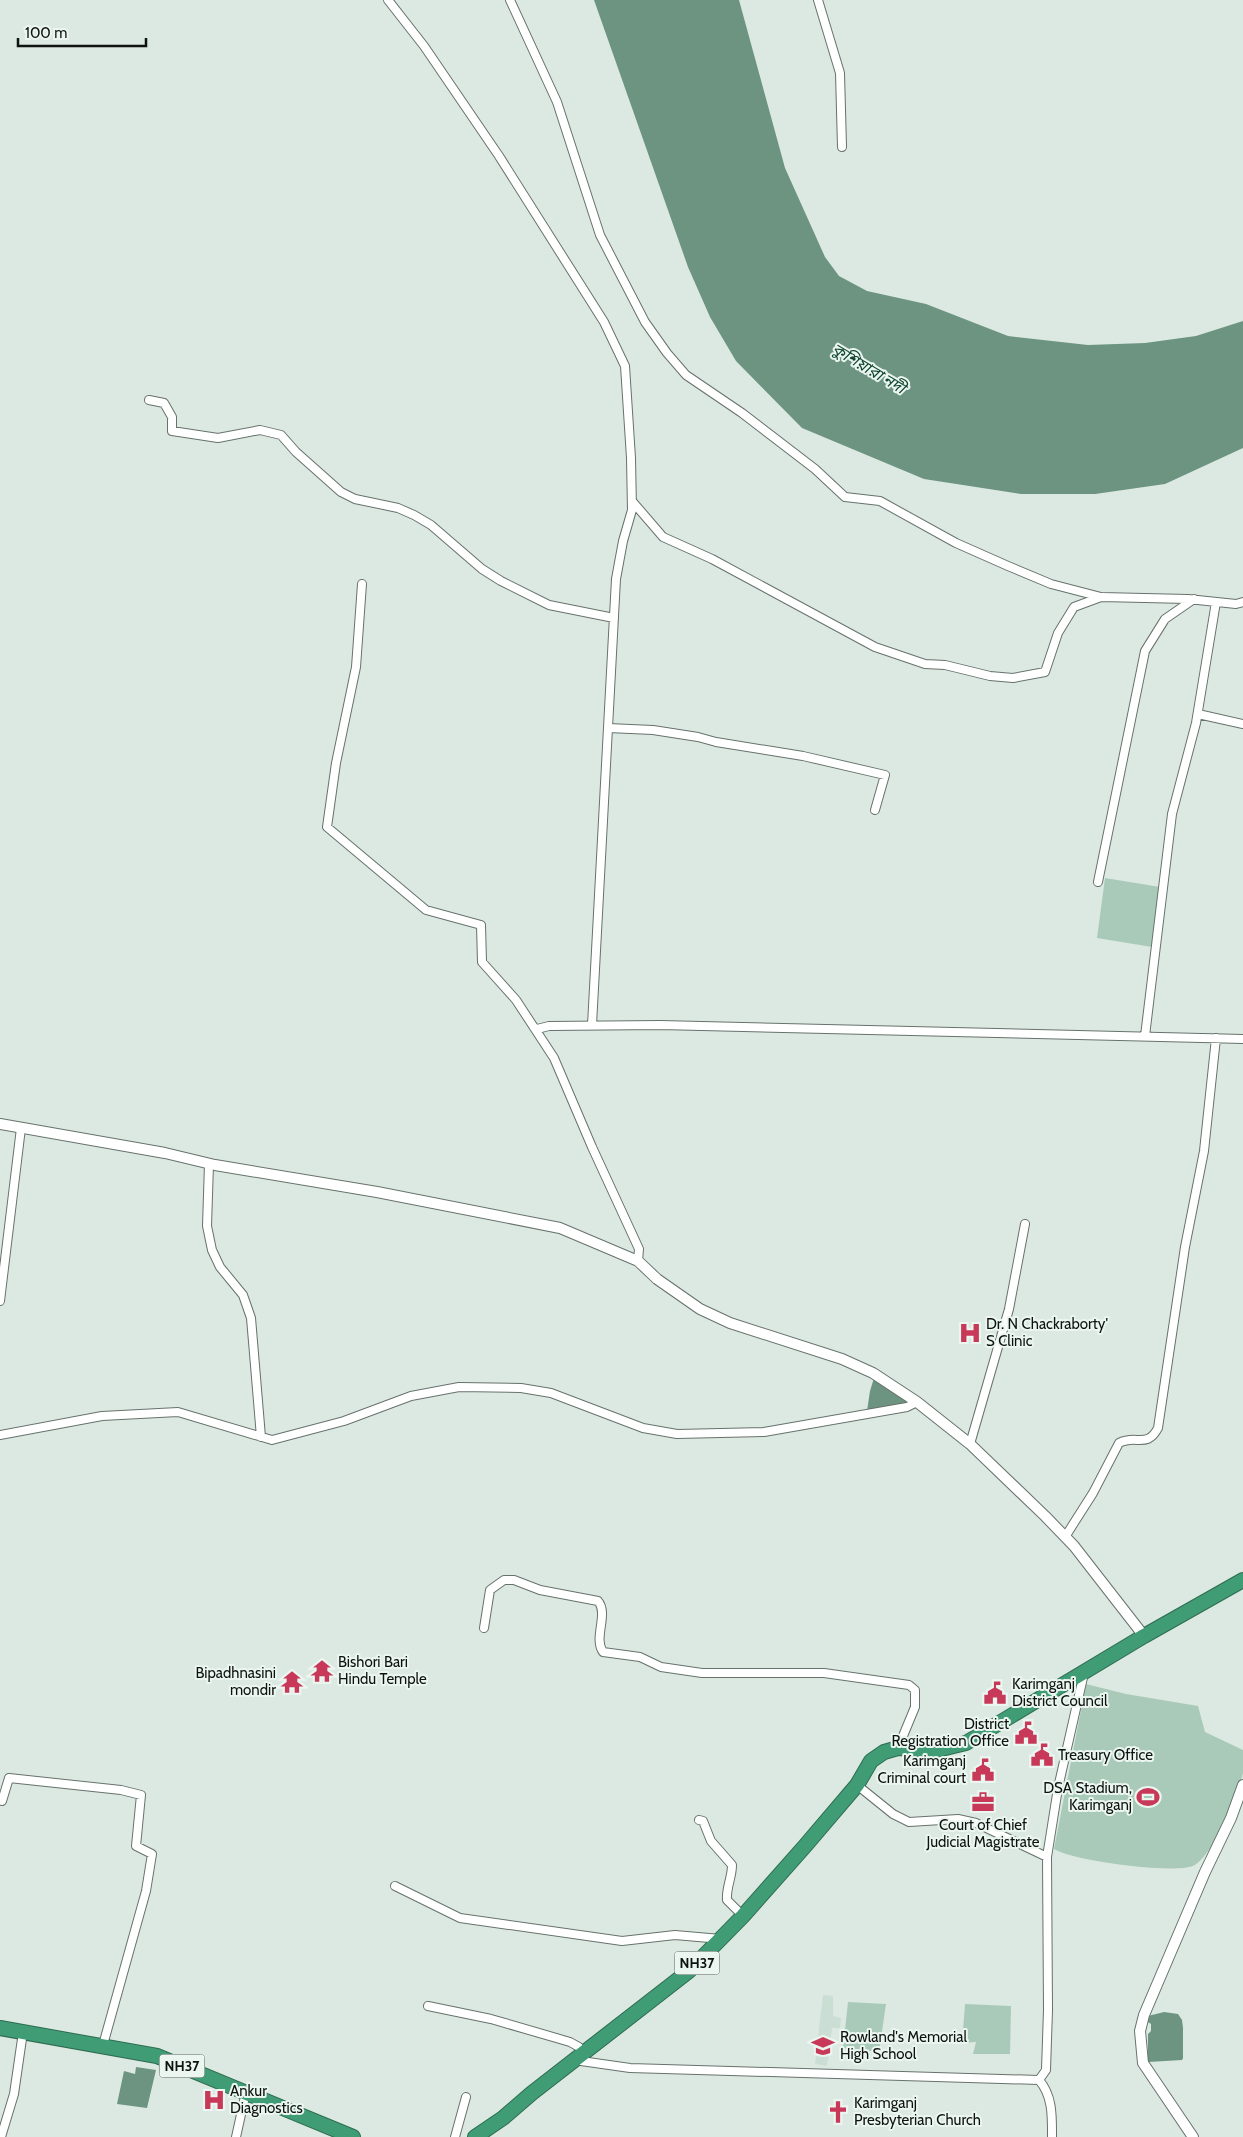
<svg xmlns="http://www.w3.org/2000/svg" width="1243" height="2137" font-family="Cabin,'Noto Sans Bengali',sans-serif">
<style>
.built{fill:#caded3}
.green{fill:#aacab9}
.water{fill:#6c9480}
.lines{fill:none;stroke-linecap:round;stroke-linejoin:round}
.street-casing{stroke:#67726c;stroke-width:10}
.secondary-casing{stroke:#67726c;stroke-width:12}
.highway-casing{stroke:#2e6c51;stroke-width:16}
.street{stroke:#fff;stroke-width:8}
.secondary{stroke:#fff;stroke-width:10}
.highway{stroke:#409c74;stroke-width:14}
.labels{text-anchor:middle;stroke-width:4;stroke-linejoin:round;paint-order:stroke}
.shield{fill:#eaf6ef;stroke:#505653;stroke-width:1}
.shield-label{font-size:14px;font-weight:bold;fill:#0e1210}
.poi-label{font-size:15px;fill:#0e1210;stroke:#eaf6ef;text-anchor:start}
.water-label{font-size:16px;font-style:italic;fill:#114630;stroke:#eaf6ef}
</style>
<rect width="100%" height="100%" fill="#dce9e2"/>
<path class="built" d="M823,1995l10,1v20l8,2 -1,10h-8l-5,38 -12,-2z"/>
<path class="green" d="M1105,878l55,9 -8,60 -55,-9z
M1086,1684l40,10 72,12 7,26 38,18c0,7 0,16 0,23 -5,20 -31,85 -50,93 -21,8 -120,-5 -139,-17z
M848,2002l38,2 -7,48 -36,-4z
M965,2004l46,2 -1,48h-37l3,-12 -14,1z"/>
<path class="water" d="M594,0h145l46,168 40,89 14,19 28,15 59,13 82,32 80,9 57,-2 51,-7 47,-15v127l-78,36 -70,10h-74l-97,-15 -122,-51 -66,-67 -26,-44 -22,-50z
M874,1378l37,24 -3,2 -41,7 3,-20z
M1164,2012l14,2 4,6 1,8v30l-1,2 -34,2v-28l3,-3v-7l-3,-2v-6z
M136,2067l20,3 -9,38 -30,-4 7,-33 11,3z"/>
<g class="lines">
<defs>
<path id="street" d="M388,0l36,46 75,110 105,166 21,44 6,92 1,52 -9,31 -7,38 -24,446
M510,0l47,102 43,133 45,87 22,31 19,22 56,38 73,56 30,28 35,4 76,42 52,23 43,18 50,13
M818,0l22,73 2,74
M149,400l15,3 8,14v14l46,7 42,-8 21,5 15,17 45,40 14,7 43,9 16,7 17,10 51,44 19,12 48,24 65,13
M632,501l31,36 49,22 163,88 50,17 20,1 45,11 23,2 32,-6 13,-39 16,-26 27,-10 87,2 48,5 7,-2
M362,584l-6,83 -20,96 -9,64 99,83 55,15 1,37 34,38 38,58 38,89 47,102 -1,12
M1198,714l45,10
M608,728l45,2 45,7 18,5 87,14 82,19 -10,35
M1098,882l47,-231 20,-32 29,-20
M537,1029l12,-3 111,-1 583,14
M1145,1036l27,-222 24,-91 20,-121
M209,1164l-2,62 5,24 8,17 23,28 8,23 10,119
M0,1301l21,-173
M0,1435l102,-19 76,-4 94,28 72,-19 67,-25 48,-9 62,1 30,5 92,35 34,6 87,-2 143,-25 10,-5
M970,1444l39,-135 16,-85
M1065,1537l28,-44 26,-50c17,-9 28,6 39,-15l27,-181 19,-96 12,-113
M484,1628l6,-38 14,-10h10l26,10 58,11c11,13 -5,37 5,51l37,5 21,10 41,6h122l85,12 6,5v17l-17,41
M857,1785l36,29 16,8 49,-3 18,4 71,34
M2,1801l7,-23 112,12 20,5 -5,51 16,8 -6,37 -43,154
M699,1820l4,1 8,20 21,24c0,13 -6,22 -5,35l16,16
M395,1886l65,32 162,23 53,-6 46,4
M428,2006l63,13 79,23 9,5 3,7
M574,2060l56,8 409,12c14,16 13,37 13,57
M1039,2080l7,-10 2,-60 -1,-153 11,-69 26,-115
M1,2137l13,-43 9,-62
M236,2137l10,-45
M455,2137l11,-40"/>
<path id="secondary" d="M0,1124l165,29 50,12 162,27 183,36 78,33 19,18 43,30 30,14 112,36 31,14 44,29 53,42 75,72 29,30 70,90
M1193,2137l-50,-74 -3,-32 4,-16 61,-143 26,-54 12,-33"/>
<path id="highway" d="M0,2028l157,28 196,81
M475,2137l28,-19 29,-25 157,-122 54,-55 62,-70 52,-61 14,-24 13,-9 14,-4 39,2 29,-7 178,-107 99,-56"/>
</defs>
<use href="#street" class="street-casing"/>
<use href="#secondary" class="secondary-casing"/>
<use href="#highway" class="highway-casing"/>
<use href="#street" class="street"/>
<use href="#secondary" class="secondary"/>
<use href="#highway" class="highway"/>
</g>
<defs>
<symbol id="hospital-bare" viewBox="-9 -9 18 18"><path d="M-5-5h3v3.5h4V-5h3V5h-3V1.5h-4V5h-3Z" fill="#c83959" stroke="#eaf6ef" stroke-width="2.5" paint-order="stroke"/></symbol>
<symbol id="temple-bare" viewBox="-9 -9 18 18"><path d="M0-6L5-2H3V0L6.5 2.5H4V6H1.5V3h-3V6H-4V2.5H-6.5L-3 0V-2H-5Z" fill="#c83959" stroke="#eaf6ef" stroke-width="2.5" paint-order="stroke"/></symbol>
<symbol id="civic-bare" viewBox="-9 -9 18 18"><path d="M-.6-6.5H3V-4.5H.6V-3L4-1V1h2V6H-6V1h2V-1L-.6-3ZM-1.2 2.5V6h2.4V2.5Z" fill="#c83959" stroke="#eaf6ef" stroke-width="2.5" paint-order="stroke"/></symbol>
<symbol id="stadium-bare" viewBox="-9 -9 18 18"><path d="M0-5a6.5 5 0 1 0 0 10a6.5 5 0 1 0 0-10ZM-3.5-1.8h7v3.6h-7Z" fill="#c83959" stroke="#eaf6ef" stroke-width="2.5" paint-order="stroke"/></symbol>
<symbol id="office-bare" viewBox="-9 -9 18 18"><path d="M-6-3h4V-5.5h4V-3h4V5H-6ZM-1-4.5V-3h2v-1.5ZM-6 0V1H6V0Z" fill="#c83959" stroke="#eaf6ef" stroke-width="2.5" paint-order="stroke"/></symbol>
<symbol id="school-bare" viewBox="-9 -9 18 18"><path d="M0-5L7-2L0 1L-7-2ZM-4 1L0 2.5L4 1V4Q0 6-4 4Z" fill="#c83959" stroke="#eaf6ef" stroke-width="2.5" paint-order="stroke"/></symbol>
<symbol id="church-bare" viewBox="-9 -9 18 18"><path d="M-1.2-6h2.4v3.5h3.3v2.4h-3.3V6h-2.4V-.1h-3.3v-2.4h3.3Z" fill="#c83959" stroke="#eaf6ef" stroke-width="2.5" paint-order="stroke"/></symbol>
</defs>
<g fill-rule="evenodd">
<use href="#hospital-bare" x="954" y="1317" width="32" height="32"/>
<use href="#temple-bare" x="306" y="1655" width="32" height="32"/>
<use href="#temple-bare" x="276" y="1666" width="32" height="32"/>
<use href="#civic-bare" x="979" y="1677" width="32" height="32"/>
<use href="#civic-bare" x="1010" y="1717" width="32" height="32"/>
<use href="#civic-bare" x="1026" y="1739" width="32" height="32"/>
<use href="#civic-bare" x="967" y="1754" width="32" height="32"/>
<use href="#stadium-bare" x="1132" y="1781" width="32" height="32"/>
<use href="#office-bare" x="967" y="1786" width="32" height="32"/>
<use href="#school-bare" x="807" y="2030" width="32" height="32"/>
<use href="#hospital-bare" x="198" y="2084" width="32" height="32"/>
<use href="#church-bare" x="822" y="2096" width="32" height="32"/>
</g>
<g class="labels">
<g class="shield">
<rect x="674.5" y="1951.5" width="45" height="23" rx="4"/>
<rect x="159.5" y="2054.5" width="45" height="23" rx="4"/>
</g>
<g class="shield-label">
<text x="697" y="1968">NH37</text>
<text x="182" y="2071">NH37</text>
</g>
<g class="poi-label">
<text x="986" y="1329">Dr. N Chackraborty'<tspan x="986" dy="17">S Clinic</tspan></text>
<text x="338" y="1667">Bishori Bari<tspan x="338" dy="17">Hindu Temple</tspan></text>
<text x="276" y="1678" text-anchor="end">Bipadhnasini<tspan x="276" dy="17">mondir</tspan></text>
<text x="1012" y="1689">Karimganj<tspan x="1012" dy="17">District Council</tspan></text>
<text x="1009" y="1729" text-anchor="end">District<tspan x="1009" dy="17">Registration Office</tspan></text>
<text x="1058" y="1760">Treasury Office</text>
<text x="966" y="1766" text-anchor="end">Karimganj<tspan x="966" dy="17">Criminal court</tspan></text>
<text x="1132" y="1793" text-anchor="end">DSA Stadium,<tspan x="1132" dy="17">Karimganj</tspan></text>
<text x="983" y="1830" text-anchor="middle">Court of Chief<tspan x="983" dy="17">Judicial Magistrate</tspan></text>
<text x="840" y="2042">Rowland's Memorial<tspan x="840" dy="17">High School</tspan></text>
<text x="230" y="2096">Ankur<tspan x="230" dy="17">Diagnostics</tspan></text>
<text x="854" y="2108">Karimganj<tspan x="854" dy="17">Presbyterian Church</tspan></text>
</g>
<g class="water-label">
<text transform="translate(869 368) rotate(31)" y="6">কুশিয়ারা নদী</text>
</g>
</g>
<path d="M18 38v8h128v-8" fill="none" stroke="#0e1210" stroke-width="2.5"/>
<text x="25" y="38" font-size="15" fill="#0e1210" stroke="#eaf6ef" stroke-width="4" paint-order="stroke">100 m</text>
</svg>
